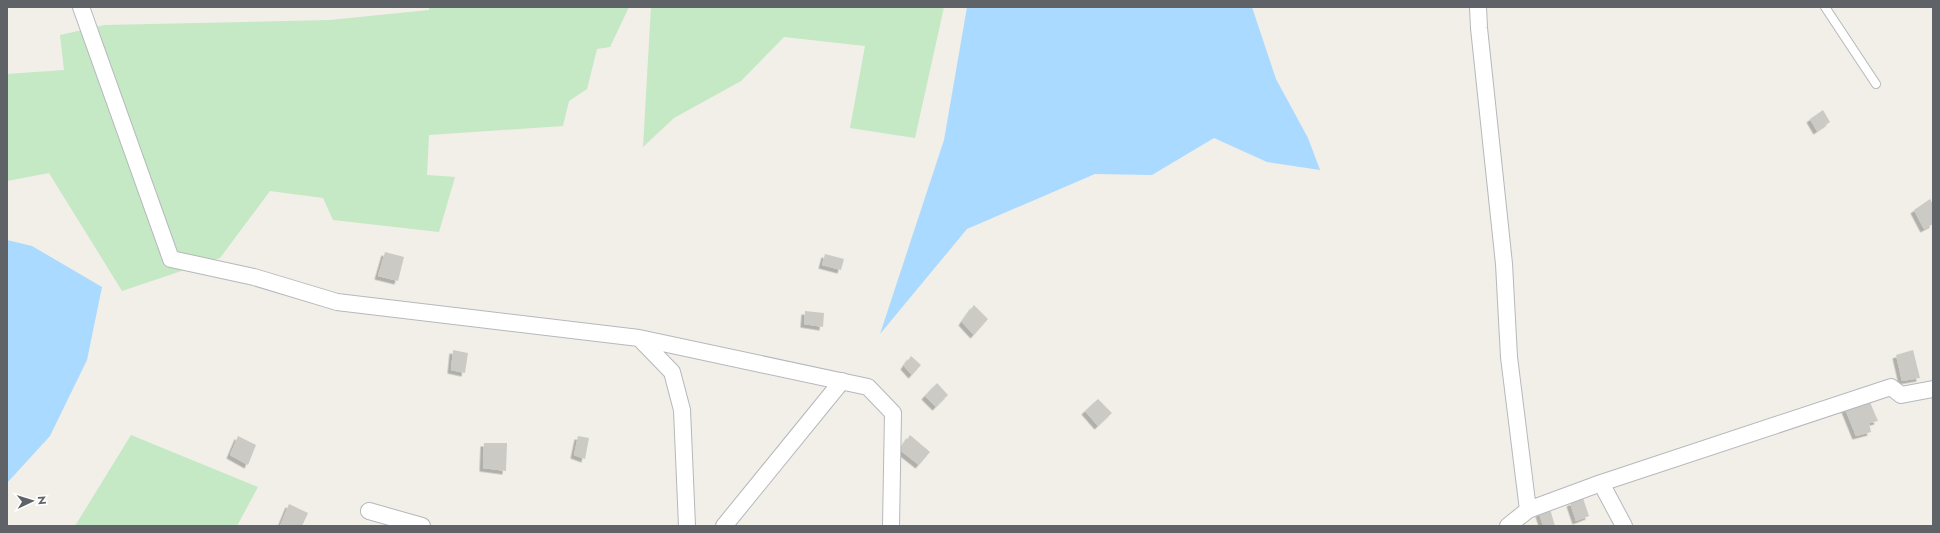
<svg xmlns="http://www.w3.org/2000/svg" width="1940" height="533" font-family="Jost,sans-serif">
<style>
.green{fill:#c5e8c5}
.water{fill:#aadaff}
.building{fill:#cccac5;filter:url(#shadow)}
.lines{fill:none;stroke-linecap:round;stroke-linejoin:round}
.lane-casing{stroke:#b5b8bc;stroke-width:10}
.street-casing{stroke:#b5b8bc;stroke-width:18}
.lane{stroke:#fff;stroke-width:8}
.street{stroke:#fff;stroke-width:16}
</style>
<defs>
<filter id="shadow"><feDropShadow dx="-3.5" dy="3.5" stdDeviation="0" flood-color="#0004"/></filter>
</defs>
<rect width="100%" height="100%" fill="#f1efe8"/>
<path class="green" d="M429,7h200l-19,40 -13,2 -10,40 -18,12 -6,25 -134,9 -2,40 28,2 -16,55 -106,-12 -10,-22 -53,-7 -50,67 -98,33 -73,-118 -42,8v-107l57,-4 -4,-35 45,-10 225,-5 99,-10z
M651,7h293l-29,131 -65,-10 15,-82 -81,-9 -43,44 -67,37 -31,29z
M131,435l127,52 -21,39h-162z"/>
<path class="water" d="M967,7h285l24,72 32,59 12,32 -53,-8 -53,-24 -62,37 -57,-1 -128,55 -87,105 64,-194z
M7,240l25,6 70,41 -15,73 -37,76 -43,47z"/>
<path class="building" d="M1823,110l7,12 -13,9 -7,-12z
M1930,199l3,5v20l-9,5 -10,-19z
M385,252l19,5 -6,24 -20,-5z
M825,254l19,5 -3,11 -19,-5z
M974,305l14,14 -14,16 -12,-13z
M805,311l19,2 -1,14 -19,-3z
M453,350l15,3 -3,20 -14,-3z
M1913,350l7,28 -18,3 -6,-26z
M911,356l10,9 -9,10 -8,-9z
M937,383l11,12 -12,12 -11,-11z
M1098,399l14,14 -14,13 -13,-15z
M1869,400l9,21 -9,2 2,9 -15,4 -11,-27z
M910,435l20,17 -11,13 -19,-15z
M238,436l18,9 -8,20 -18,-10z
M578,436l11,2 -4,21 -11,-4z
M484,443h23l-1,28 -23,-3z
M1583,498l6,18 -13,5 -6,-18z
M289,504l19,9 -6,13h-22z
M1550,509l5,17h-12l-4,-13z"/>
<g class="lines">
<defs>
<path id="lane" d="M1825,7l51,77"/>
<path id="street" d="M81,7l90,252 83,18 83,25 302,36 229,49 25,26 -2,113
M1478,7l1,21 25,236 5,93 19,153 -20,16
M639,338l33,34 10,38 5,116
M1601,483l290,-96 10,8 32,-6
M1528,510l73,-27 23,43
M369,511l53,15
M724,526l118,-145"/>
</defs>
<use href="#lane" class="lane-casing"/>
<use href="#street" class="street-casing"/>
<use href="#lane" class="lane"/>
<use href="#street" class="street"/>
</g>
<rect width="1940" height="533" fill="none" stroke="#5f6368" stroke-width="16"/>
<g transform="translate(32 501) rotate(86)" stroke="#ffffff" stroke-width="3" paint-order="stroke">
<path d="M0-3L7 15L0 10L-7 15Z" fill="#5f6368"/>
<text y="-6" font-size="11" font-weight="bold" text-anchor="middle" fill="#5f6368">N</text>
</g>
</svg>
